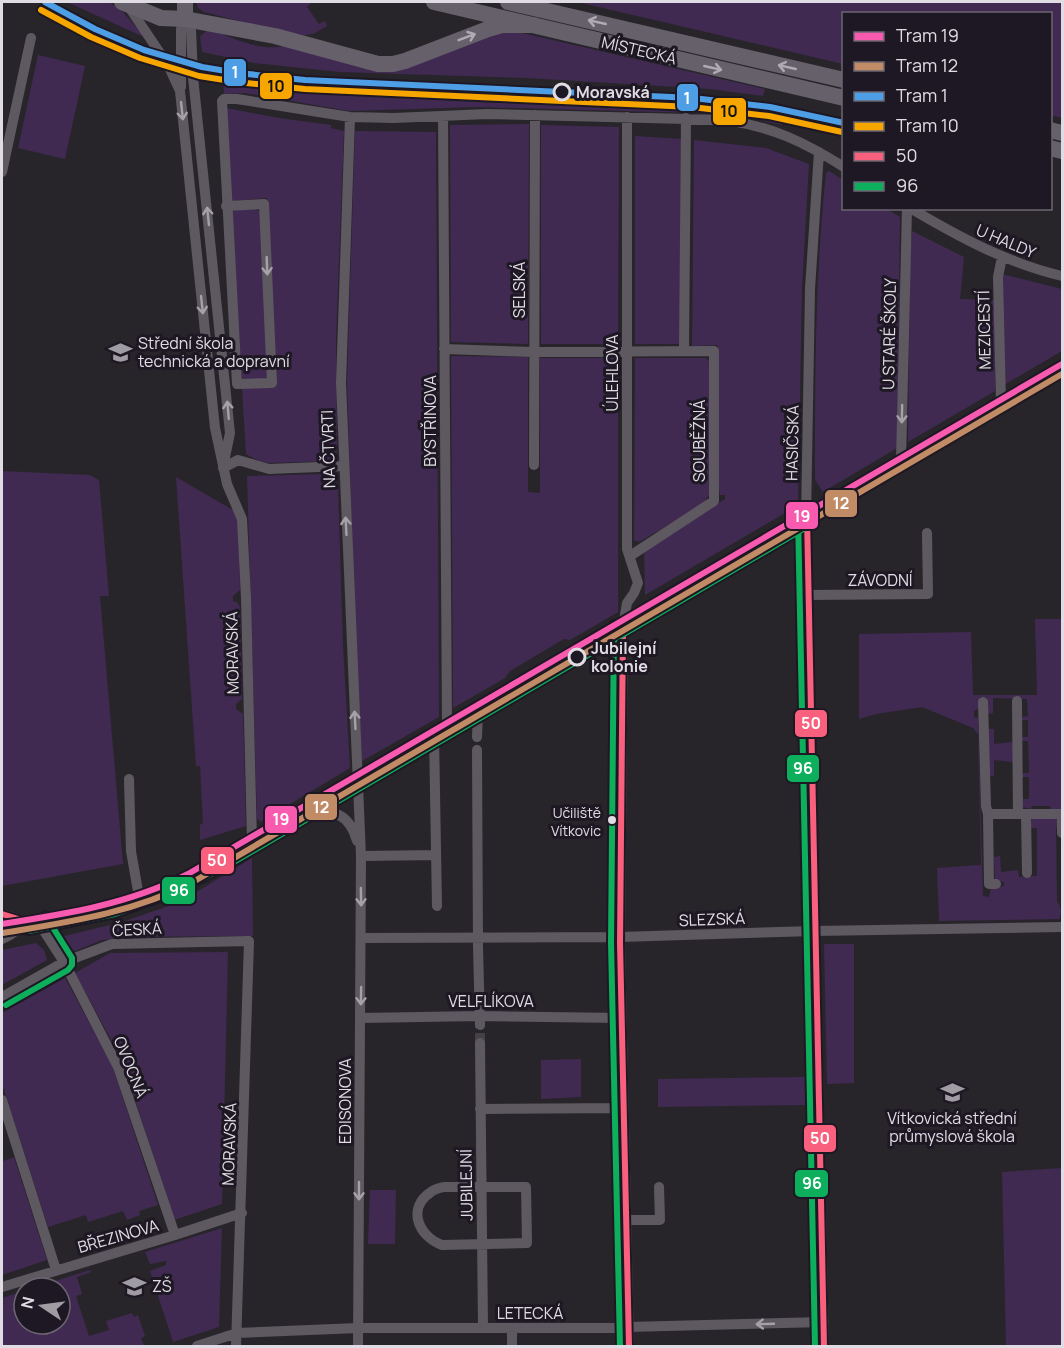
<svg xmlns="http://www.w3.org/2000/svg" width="1064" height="1348" font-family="Manrope,sans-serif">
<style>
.green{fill:#402a51}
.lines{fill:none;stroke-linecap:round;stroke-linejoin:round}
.minor-tunnel{stroke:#444046;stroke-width:10;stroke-dasharray:10 5;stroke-linecap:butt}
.minor{stroke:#5e5961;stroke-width:10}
.highway{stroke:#65606a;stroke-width:16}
.bus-1-casing{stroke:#1e1824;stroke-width:10}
.bus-2-casing{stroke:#1e1824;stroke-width:10}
.bus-1{stroke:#f8607d;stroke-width:6}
.bus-2{stroke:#0daf5c;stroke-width:6}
.tram-1-casing{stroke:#1e1824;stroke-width:10}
.tram-2-casing{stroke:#1e1824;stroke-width:10}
.tram-3-casing{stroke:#1e1824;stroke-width:10}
.tram-4-casing{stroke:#1e1824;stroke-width:10}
.tram-1{stroke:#f75aaf;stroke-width:6}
.tram-2{stroke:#c18c65;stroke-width:6}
.tram-3{stroke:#4d9ee5;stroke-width:6}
.tram-4{stroke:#f7a600;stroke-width:6}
.oneway{stroke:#afaab3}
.oneway2{stroke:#a6a1a9}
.stop-dot{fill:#1e1824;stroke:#e0dce4;stroke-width:3}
.bus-dot{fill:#e0dce4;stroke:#1e1824;stroke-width:2}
.labels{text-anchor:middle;stroke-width:6;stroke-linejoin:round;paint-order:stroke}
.bus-label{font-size:14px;fill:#e0dce4;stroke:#1e1824;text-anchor:end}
.street-label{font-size:16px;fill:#e0dce4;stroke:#1e1824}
.stop-label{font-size:16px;font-weight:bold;fill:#e0dce4;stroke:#1e1824;text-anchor:start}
.poi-label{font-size:16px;fill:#e0dce4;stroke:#1e1824;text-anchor:start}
.line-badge{stroke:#1e1824;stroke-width:2}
.badge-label{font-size:16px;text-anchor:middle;font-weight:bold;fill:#fff}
.pale-badge-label{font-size:16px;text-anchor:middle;font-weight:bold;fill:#111}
</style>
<rect width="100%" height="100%" fill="#28252a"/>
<path class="green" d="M67,2h42l12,8 25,28z
M196,2h116l-5,5 12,17 6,-3 2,5 -14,8 -14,2 -95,-24 -6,-4z
M577,2h485v116l-11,-3 -1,-101h-206l-1,50z
M209,29c25,9 53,24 78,16l79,23 139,-39 260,60 -2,7 -53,-7 -183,-11 -187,-6 -86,-9 -52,-11 -2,-16z
M38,55l47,11 -20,93 -47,-11z
M223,75l112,12 367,16 85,16 -6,6 -33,-8 -50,-4 -222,-6 -127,4 -104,-18 -21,1z
M226,108l53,10 52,7v3l13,3 -8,207 1,113 -2,6 -5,4 -61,2 -10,-2 -13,-7 -4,-66 32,-2 -7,-188 -37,3z
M529,124l-1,220 -77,-2 -1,-217z
M541,125l78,2 -1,217h-77z
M355,131l81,1 3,585 -77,44 -7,-137 -8,-243z
M635,136l46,3 -1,205h-45z
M694,140l72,8 43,16 -7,124 -4,215 -1,3 -152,89 -1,-44 81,-52v-4h-5l-2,-11v-139l-26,1z
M829,171l14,9 1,28 43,1 13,8 -3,231 -74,44 -8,-12c0,-102 0,-205 11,-307z
M255,209l6,3 6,165 -2,2 -21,2 -2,-3 -11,-165 3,-3z
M912,231l52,26 -4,42 35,1v91l-87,51 2,-189z
M1002,274l60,15v62l-58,34z
M451,356l77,1v135l12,1v-135h78v254l-48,28 -6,-1 -54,32 -5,7 -52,30z
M635,358h71l3,3 1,133 -9,12 -62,36 -5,-2z
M2,471l88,4 9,5 10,116h-9l23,268 -121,22z
M329,474l5,3 4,7 5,162 7,122 -90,54 -3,-4 -10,-342z
M176,477l62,36 2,77 -7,6v5l4,1 3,5 2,92 -6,5v5l7,5 3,112 -46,14v-15l3,-2 -3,-57h-4z
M1035,619h27v192l-11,-2 -1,-3h-18l-1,3 -8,-2 -1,-8h7v-22h-7v-4h7l-1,-32h-7v-4h7v-17h-7v-3l7,-1 -1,-17 -34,-1v15l-5,1 -1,-17h-7v11l-6,3v6l4,1 5,178 6,1 2,-10 13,-1v-4l-9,-2 -1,-23 6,-1 1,16 17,-2 1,7 18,-1v-48h-7l2,-11 28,2 -4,10 1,72c4,6 5,11 2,18l-120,2 -2,-53 44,-3 -3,-131 -5,-6 -51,-21 -46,7 -17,5v-85l112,-2 2,63h64z
M988,729h6v15l19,-2v20l-19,-2v16h-6z
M252,858l1,78 -125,1 -26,3 -27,11c-7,-4 -14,-4 -14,-14l61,-15 58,-20z
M36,943l8,7 3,10 -45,25v-35z
M824,944h30v139l-27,1z
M228,952l-6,252 -48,16 -52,-160 -47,-87 35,-20z
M65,978l47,87 46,140 -19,6 1,4 -13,5 -4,-9 -35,11 -2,-7 -38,12 -46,-143v-71z
M581,1059v38l-40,2v-39z
M805,1077l1,28 -148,2v-28z
M2,1154l2,7 10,-4 33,103 -45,15z
M1062,1168v178h-56l-4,-174z
M370,1190h26l-1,54h-27z
M222,1228l-3,99 -46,15 -23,-71 16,-6v-4l-16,3 -5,-12z
M90,1270l1,2 -14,5 5,17 -6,2 13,40 20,-6 -3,-9 26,-8 2,4 4,-2 7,21 -4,2 3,8h-142v-48l22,-7v33h36v-36h-27z"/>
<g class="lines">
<path class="minor-tunnel" d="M480,1043v-18"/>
<path class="minor" d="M129,7l39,58 12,26 35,337 12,56 15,35 4,79 6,243
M185,19l6,10 2,48 37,356 -6,29
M181,87v-58l4,-10
M443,116l4,611
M350,117l-9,266 20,473 -3,490
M627,117v432l11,34 -4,10 -7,10 -4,23 -3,317 9,403
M819,152l-9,137 -4,230 18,827
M2,172l29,-134
M226,206l38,-2 8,179 -35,1 -15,-283 2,-2h13l113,18 44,1 93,-4 239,6c47,7 78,22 118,47
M910,208c49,29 97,55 152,68
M444,349l90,3 180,-1v150l-84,55
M684,351l2,-233
M1001,402l-3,-125 4,-20
M901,461l6,-253
M534,465l1,-350
M223,468l15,-8 31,9 75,-3
M808,595l120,-1 -1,-61
M1017,701l1,113h44v19
M983,702l3,104 2,8h30
M434,735l3,171
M477,737l1,-28
M477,750l1,196 2,79
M129,779l2,72 8,46
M307,810c26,1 42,2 50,31
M988,814l1,70h7
M1026,814l1,59
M361,856l75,-1
M2,914l26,8 58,-11 60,-16 49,-22 867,-507
M37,920l27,42 54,105 57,168
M362,938l258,-1 194,-6 248,-4
M2,939l8,-4 18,-13
M2,997l62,-35 48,-18 137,-3 -13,405
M360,1018l120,-2 142,2
M480,1043l3,285
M2,1100l54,170
M480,1109l144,-1
M444,1187h82l1,56 -85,2c-23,-8 -36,-37 -11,-53 3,-3 9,-4 13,-5z
M627,1220h33l-1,-33
M2,1287l173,-52 67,-22
M512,1328v18
M197,1346l40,-13 121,-5h231l235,-6"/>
<path class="highway" d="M122,2l39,16 24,1 90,17 103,28h15l12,-3 83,-32 14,-4h32
M185,2v17
M434,2l410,96
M508,2l336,78
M1050,130l12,3
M1050,148l12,3"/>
<defs>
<path id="bus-1" d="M807,516l17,830
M623,624l-3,319 9,403
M2,914l26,8 85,-17 54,-19 55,-28 585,-342"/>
<path id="bus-2" d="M798,516l17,830
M614,624l-3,319 9,403
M2,923l27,8 86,-17 56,-20 56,-28 585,-342
M6,1005l62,-35 4,-5v-7l-27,-43"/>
</defs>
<use href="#bus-1" class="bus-1-casing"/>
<use href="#bus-2" class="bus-2-casing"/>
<use href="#bus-1" class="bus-1"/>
<use href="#bus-2" class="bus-2"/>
<defs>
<path id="tram-1" d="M2,924c64,-10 128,-20 186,-50l874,-510"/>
<path id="tram-2" d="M3,933c66,-11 130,-20 190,-51l869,-508"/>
<path id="tram-3" d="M45,2l50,27 49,21 58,17 36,6 67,7 388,18 77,9 74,16"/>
<path id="tram-4" d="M41,10l50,27 49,21 59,18 38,6 68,7 387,18 77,9 73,16"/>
</defs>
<use href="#tram-1" class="tram-1-casing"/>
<use href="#tram-2" class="tram-2-casing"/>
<use href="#tram-3" class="tram-3-casing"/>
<use href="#tram-4" class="tram-4-casing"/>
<use href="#tram-1" class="tram-1"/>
<use href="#tram-2" class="tram-2"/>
<use href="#tram-3" class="tram-3"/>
<use href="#tram-4" class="tram-4"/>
</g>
<defs><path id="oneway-shaft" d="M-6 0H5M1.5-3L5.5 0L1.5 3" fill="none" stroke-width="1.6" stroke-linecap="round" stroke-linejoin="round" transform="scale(1.5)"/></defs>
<g class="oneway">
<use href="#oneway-shaft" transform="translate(597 22) rotate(-167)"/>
<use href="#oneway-shaft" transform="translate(467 37) rotate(-21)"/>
<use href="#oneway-shaft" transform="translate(787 67) rotate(-167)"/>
<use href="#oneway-shaft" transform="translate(713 68) rotate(13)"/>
</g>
<g class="oneway2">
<use href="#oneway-shaft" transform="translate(182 111) rotate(84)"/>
<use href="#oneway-shaft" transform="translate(208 216) rotate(-96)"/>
<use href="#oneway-shaft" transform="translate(267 266) rotate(88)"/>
<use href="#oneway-shaft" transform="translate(202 305) rotate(84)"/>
<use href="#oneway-shaft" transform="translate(228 410) rotate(-95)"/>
<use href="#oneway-shaft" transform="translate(902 414) rotate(91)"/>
<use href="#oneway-shaft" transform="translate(346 526) rotate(-93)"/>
<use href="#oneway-shaft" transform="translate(355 720) rotate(-93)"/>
<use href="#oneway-shaft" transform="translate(361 897) rotate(89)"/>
<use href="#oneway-shaft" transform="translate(361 996) rotate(91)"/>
<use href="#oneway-shaft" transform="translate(359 1191) rotate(90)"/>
<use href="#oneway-shaft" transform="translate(765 1324) rotate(178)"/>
</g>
<defs>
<symbol id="school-bare" viewBox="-9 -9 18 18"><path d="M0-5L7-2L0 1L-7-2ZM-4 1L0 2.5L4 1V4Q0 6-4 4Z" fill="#a09ca3" stroke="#1e1824" stroke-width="2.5" paint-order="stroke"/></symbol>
<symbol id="university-bare" viewBox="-9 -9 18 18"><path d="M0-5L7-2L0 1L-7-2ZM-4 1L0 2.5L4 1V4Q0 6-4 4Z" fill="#a09ca3" stroke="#1e1824" stroke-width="2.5" paint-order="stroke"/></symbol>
</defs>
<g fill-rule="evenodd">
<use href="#school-bare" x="104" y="336" width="33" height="33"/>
<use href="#university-bare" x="936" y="1076" width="33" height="33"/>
<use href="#school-bare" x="118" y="1270" width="33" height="33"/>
</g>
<g class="stop-dot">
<circle cx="562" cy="92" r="8"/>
<circle cx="577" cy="657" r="8"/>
</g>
<circle class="bus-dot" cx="612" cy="820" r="5"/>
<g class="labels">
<g class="bus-label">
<text x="601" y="818">Učiliště<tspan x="601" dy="18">Vítkovic</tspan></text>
</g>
<g class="street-label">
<text transform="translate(639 50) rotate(13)" y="6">MÍSTECKÁ</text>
<text transform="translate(1006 241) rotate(23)" y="6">U HALDY</text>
<text transform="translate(519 290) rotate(-90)" y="6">SELSKÁ</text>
<text transform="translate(984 330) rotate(-91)" y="6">MEZICESTÍ</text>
<text transform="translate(889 334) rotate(-89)" y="6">U STARÉ ŠKOLY</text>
<text transform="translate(612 373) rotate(-90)" y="6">ÚLEHLOVA</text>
<text transform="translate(430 421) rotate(-90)" y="6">BYSTŘINOVA</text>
<text transform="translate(699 441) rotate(-90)" y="6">SOUBĚŽNÁ</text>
<text transform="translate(792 443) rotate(-89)" y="6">HASIČSKÁ</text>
<text transform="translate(328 449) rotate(-92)" y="6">NA ČTVRTI</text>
<text x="880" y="586">ZÁVODNÍ</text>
<text transform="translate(232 653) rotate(-91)" y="6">MORAVSKÁ</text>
<text transform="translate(712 919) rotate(-2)" y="6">SLEZSKÁ</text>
<text transform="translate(137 929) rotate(-3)" y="6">ČESKÁ</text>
<text x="491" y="1007">VELFLÍKOVA</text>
<text transform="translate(131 1067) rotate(68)" y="6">OVOCNÁ</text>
<text transform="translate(345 1101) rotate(-90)" y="6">EDISONOVA</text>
<text transform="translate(229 1144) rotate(-88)" y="6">MORAVSKÁ</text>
<text transform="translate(466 1185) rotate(-91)" y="6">JUBILEJNÍ</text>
<text transform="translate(118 1236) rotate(-16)" y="6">BŘEZINOVA</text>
<text x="530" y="1319">LETECKÁ</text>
</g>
<g class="stop-label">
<text x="576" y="98">Moravská</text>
<text x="591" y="654">Jubilejní<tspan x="591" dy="18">kolonie</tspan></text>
</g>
<g class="poi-label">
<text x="138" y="349">Střední škola<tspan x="138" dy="18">technická a dopravní</tspan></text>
<text x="952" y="1124" text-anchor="middle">Vítkovická střední<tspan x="952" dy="18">průmyslová škola</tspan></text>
<text x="152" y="1292">ZŠ</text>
</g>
</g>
<g class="line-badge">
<rect x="223" y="58" width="24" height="29" rx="6" fill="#4d9ee5"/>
<rect x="259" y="72" width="34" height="28" rx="6" fill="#f7a600"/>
<rect x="676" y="83" width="23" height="29" rx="6" fill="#4d9ee5"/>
<rect x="712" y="97" width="35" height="29" rx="6" fill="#f7a600"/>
<rect x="824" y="489" width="34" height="29" rx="6" fill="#c18c65"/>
<rect x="785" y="501" width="34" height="29" rx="6" fill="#f75aaf"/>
<rect x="794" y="709" width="34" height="29" rx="6" fill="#f8607d"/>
<rect x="786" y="754" width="34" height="29" rx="6" fill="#0daf5c"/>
<rect x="304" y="793" width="34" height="28" rx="6" fill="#c18c65"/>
<rect x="264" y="805" width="34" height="29" rx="6" fill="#f75aaf"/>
<rect x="200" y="846" width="35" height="29" rx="6" fill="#f8607d"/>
<rect x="161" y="876" width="35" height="29" rx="6" fill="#0daf5c"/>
<rect x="803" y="1124" width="34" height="29" rx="6" fill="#f8607d"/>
<rect x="794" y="1169" width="35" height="29" rx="6" fill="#0daf5c"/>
</g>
<g class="badge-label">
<text x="235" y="78">1</text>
<text x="687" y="104">1</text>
<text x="841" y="509">12</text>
<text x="802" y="522">19</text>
<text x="811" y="729">50</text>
<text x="803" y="774">96</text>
<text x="321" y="813">12</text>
<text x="281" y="825">19</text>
<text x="217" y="866">50</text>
<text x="179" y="896">96</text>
<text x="820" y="1144">50</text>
<text x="812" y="1189">96</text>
</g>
<g class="pale-badge-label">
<text x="276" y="92">10</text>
<text x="729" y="117">10</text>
</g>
<rect width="1064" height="1348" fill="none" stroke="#e0dce4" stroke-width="6"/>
<rect x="842" y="12" width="210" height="198" fill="#1e1824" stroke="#6c6671" stroke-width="1.5"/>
<rect x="854" y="32" width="30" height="9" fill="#f75aaf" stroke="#6c6671" stroke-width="1.5"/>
<text x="896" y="42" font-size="18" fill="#e0dce4">Tram 19</text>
<rect x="854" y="62" width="30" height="9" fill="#c18c65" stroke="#6c6671" stroke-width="1.5"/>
<text x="896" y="72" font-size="18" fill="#e0dce4">Tram 12</text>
<rect x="854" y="92" width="30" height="9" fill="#4d9ee5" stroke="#6c6671" stroke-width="1.5"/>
<text x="896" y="102" font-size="18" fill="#e0dce4">Tram 1</text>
<rect x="854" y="122" width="30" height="9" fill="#f7a600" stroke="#6c6671" stroke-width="1.5"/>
<text x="896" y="132" font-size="18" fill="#e0dce4">Tram 10</text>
<rect x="854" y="152" width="30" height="9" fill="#f8607d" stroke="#6c6671" stroke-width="1.5"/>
<text x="896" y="162" font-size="18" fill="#e0dce4">50</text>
<rect x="854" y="182" width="30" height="9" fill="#0daf5c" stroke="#6c6671" stroke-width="1.5"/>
<text x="896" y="192" font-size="18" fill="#e0dce4">96</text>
<g transform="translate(42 1306) rotate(283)"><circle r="28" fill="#1e1824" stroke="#6c6671" stroke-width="1.5"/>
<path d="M0-4.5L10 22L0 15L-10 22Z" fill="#a09ca3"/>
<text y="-9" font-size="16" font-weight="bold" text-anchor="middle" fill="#e0dce4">N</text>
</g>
</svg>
